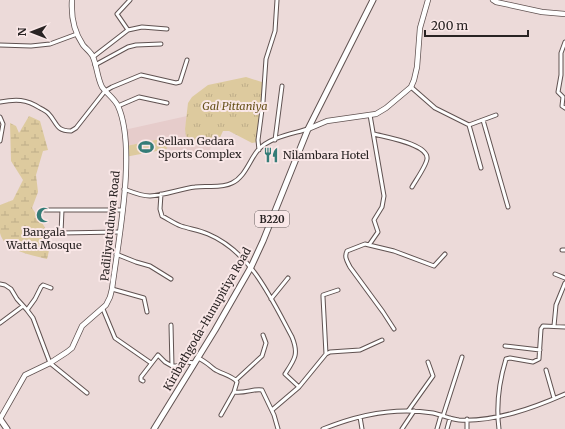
<svg xmlns="http://www.w3.org/2000/svg" width="565" height="429" font-family="Merriweather,serif">
<style>
.built{fill:#e6cccb}
.grass{fill:url(#grass-tufts)}
.wetland{fill:url(#wetland-marsh)}
.pitch{fill:#ddca9e}
.lines{fill:none;stroke-linecap:round;stroke-linejoin:round}
.street-casing{stroke:#605251;stroke-width:5}
.secondary-casing{stroke:#605251;stroke-width:6}
.primary-casing{stroke:#605251;stroke-width:7}
.street{stroke:#fff;stroke-width:3}
.secondary{stroke:#fff;stroke-width:4.5}
.primary{stroke:#fff;stroke-width:5}
.labels{text-anchor:middle;stroke-width:4;stroke-linejoin:round;paint-order:stroke}
.shield{fill:#f9e7e7;stroke:#675e5e;stroke-width:1}
.shield-label{font-size:10px;font-weight:bold;fill:#292323}
.park-label{font-size:11px;font-style:italic;fill:#675119;stroke:#f9e7e7}
.poi-label{font-size:11px;fill:#292323;stroke:#f9e7e7;text-anchor:start}
.street-label{font-size:11px;fill:#292323;stroke:#f9e7e7}
</style>
<defs>
<pattern id="grass-tufts" width="24" height="20" patternUnits="userSpaceOnUse"><rect width="24" height="20" fill="#ddca9e"/><path d="M3 7l-1-3M5 7V3M7 7l1-3M15 17l-1-3M17 17v-4M19 17l1-3" fill="none" stroke="#bead88"/></pattern>
<pattern id="wetland-marsh" width="20" height="14" patternUnits="userSpaceOnUse"><rect width="20" height="14" fill="#ddca9e"/><path d="M1 5h8M5 5V1M11 12h8M15 12V8" fill="none" stroke="#bead88"/></pattern>
</defs>
<rect width="100%" height="100%" fill="#ecdad9"/>
<path class="built" d="M187,116l-2,13 7,12 21,3 -8,14 -38,-9 -3,-11 -38,8 -2,-16z"/>
<path class="grass" d="M246,77l19,6 -7,59 -6,1 -23,-12h-6l-6,13 -25,-3 -6,-5 -1,-7 3,-26 4,-6 16,-12z"/>
<path class="wetland" d="M29,116l11,5 8,29 -5,1 -7,24 2,17 -6,16c13,20 22,27 15,51 -15,-4 -43,-8 -47,-26 0,-9 0,-19 0,-28l13,-5 10,-20 -12,-19 -1,-38 6,3 3,7z"/>
<path class="pitch" d="M165,138l2,11 -42,8 1,-11z"/>
<g class="lines">
<defs>
<path id="street" d="M128,30l-11,-16 13,-14
M565,42l-4,11v22l-3,17 5,5 -1,9 3,2
M0,45l31,1 19,-2 27,-10
M93,57l35,-27 14,-3 25,2
M95,65l33,-18 8,-2 25,-1
M411,87l24,21 34,17 27,-10
M0,102c16,-3 26,-3 40,6 2,1 6,3 8,5 9,9 7,18 23,18l5,-3 29,-37 7,-4 29,-12 35,8 4,-1 7,-22
M118,106l21,-9 28,6
M370,115l14,81 -2,11 -8,13 4,12 -9,13 25,6 40,15 11,-12
M0,117l3,7 -3,17
M483,120l25,87
M469,125l12,43
M374,134c11,3 55,10 53,25 -1,7 -11,21 -15,28
M275,140l7,-54
M259,150l-1,-10 5,-38 3,-43 9,-28 2,-31
M124,189c8,3 17,7 26,7 15,-1 30,-7 45,-9 12,-2 25,2 37,-4 13,-6 17,-22 26,-33 12,-13 34,-16 50,-21
M161,194l-1,15 2,7c6,3 13,8 19,10 9,3 18,4 27,8 43,18 63,64 84,103 7,17 3,22 -7,37l14,13 -27,23
M45,210h77
M62,210l-1,23 58,-1
M369,245l-4,-1 -18,7c-3,6 0,10 3,16l33,45 11,17
M562,250h3
M116,254l20,8 14,4 21,13
M555,274l10,4
M0,284l5,1 6,4 6,10 10,11 6,8 17,45 37,30
M112,289l32,9 3,14
M271,299l17,-21
M103,309l12,29 36,25
M27,310l8,-11 6,-12 2,-2 8,3
M0,323l23,-17
M171,325l1,41
M554,326l2,-21 9,-22
M505,346l35,4
M326,354l-3,-57v-2l15,-5
M198,358c7,3 10,6 16,11 7,5 18,6 23,13l-3,10 -13,23
M546,370l8,28
M236,380l26,-24 4,-13 -3,-8
M143,381l-2,-1v-3l17,-22 7,7 7,4h4l10,-4 9,1
M299,387l27,-33 4,-2 30,-2 22,-10
M234,392c10,2 21,-4 28,-2l12,25 4,14
M408,411l25,-35 -5,-14
M443,416l19,-59
M360,417l2,12
M467,419v10
M323,429c34,-14 73,-22 110,-16 9,2 17,6 26,7 36,2 74,-12 106,-26
M402,429l12,-18
M437,429l4,-14
M447,429l3,-11
M499,429c-3,-23 0,-47 7,-70l4,-1 23,4 6,-3 2,-30 2,-3 22,1"/>
<path id="secondary" d="M493,0l3,2 46,10 23,2
M308,129l19,-8 49,-7 10,-6 25,-21 3,-7 3,-13 3,-39 8,-28
M0,419l25,-44 25,-12 17,-11 5,-4 10,-22 24,-21 4,-8 2,-8c6,-47 25,-141 6,-183 -4,-8 -11,-12 -16,-19 -5,-10 -5,-21 -9,-30 -2,-5 -7,-8 -10,-12 -9,-13 -12,-30 -11,-45"/>
<path id="primary" d="M0,419l7,10
M154,429l61,-99 36,-63 12,-26 45,-112 65,-129"/>
</defs>
<use href="#street" class="street-casing"/>
<use href="#secondary" class="secondary-casing"/>
<use href="#primary" class="primary-casing"/>
<use href="#street" class="street"/>
<use href="#secondary" class="secondary"/>
<use href="#primary" class="primary"/>
</g>
<defs>
<symbol id="stadium-bare" viewBox="-9 -9 18 18"><path d="M0-5a6.5 5 0 1 0 0 10a6.5 5 0 1 0 0-10ZM-3.5-1.8h7v3.6h-7Z" fill="#347c77" stroke="#f9e7e7" stroke-width="2.5" paint-order="stroke"/></symbol>
<symbol id="restaurant-bare" viewBox="-9 -9 18 18"><path d="M-5-6h1v4h1v-4h1v4h1v-4h1v5L-1.5 .5V6h-2V.5L-5-1ZM5-6V6H3V1.5H1.5Q1.5-4 5-6Z" fill="#347c77" stroke="#f9e7e7" stroke-width="2.5" paint-order="stroke"/></symbol>
<symbol id="mosque-bare" viewBox="-9 -9 18 18"><path d="M3.5-4.9A6 6 0 1 0 3.5 4.9A5 5 0 1 1 3.5-4.9Z" fill="#347c77" stroke="#f9e7e7" stroke-width="2.5" paint-order="stroke"/></symbol>
</defs>
<g fill-rule="evenodd">
<use href="#stadium-bare" x="135" y="136" width="22" height="22"/>
<use href="#restaurant-bare" x="260" y="144" width="22" height="22"/>
<use href="#mosque-bare" x="33" y="204" width="22" height="22"/>
</g>
<g class="labels">
<rect class="shield" x="255" y="211" width="34" height="16" rx="3"/>
<g class="shield-label">
<text x="272" y="223">B220</text>
</g>
<g class="park-label">
<text x="235" y="110">Gal Pittaniya</text>
</g>
<g class="poi-label">
<text x="158" y="145">Sellam Gedara<tspan x="158" dy="13">Sports Complex</tspan></text>
<text x="283" y="159">Nilambara Hotel</text>
<text x="44" y="236" text-anchor="middle">Bangala<tspan x="44" dy="13">Watta Mosque</tspan></text>
</g>
<g class="street-label">
<text transform="translate(110 226) rotate(-84)" y="4">Padiliyatuduwa Road</text>
<text transform="translate(207 319) rotate(-60)" y="4">Kiribathgoda-Hunupitiya Road</text>
</g>
</g>
<g transform="translate(32 32) rotate(270)" stroke="#f9e7e7" stroke-width="3" paint-order="stroke">
<path d="M0-3L7 15L0 10L-7 15Z" fill="#292323"/>
<text y="-6" font-size="11" font-weight="bold" text-anchor="middle" fill="#292323">N</text>
</g>
<path d="M425 30v6h103v-6" fill="none" stroke="#292323" stroke-width="2"/>
<text x="431" y="30" font-size="12" fill="#292323" stroke="#f9e7e7" stroke-width="3" paint-order="stroke">200 m</text>
</svg>
